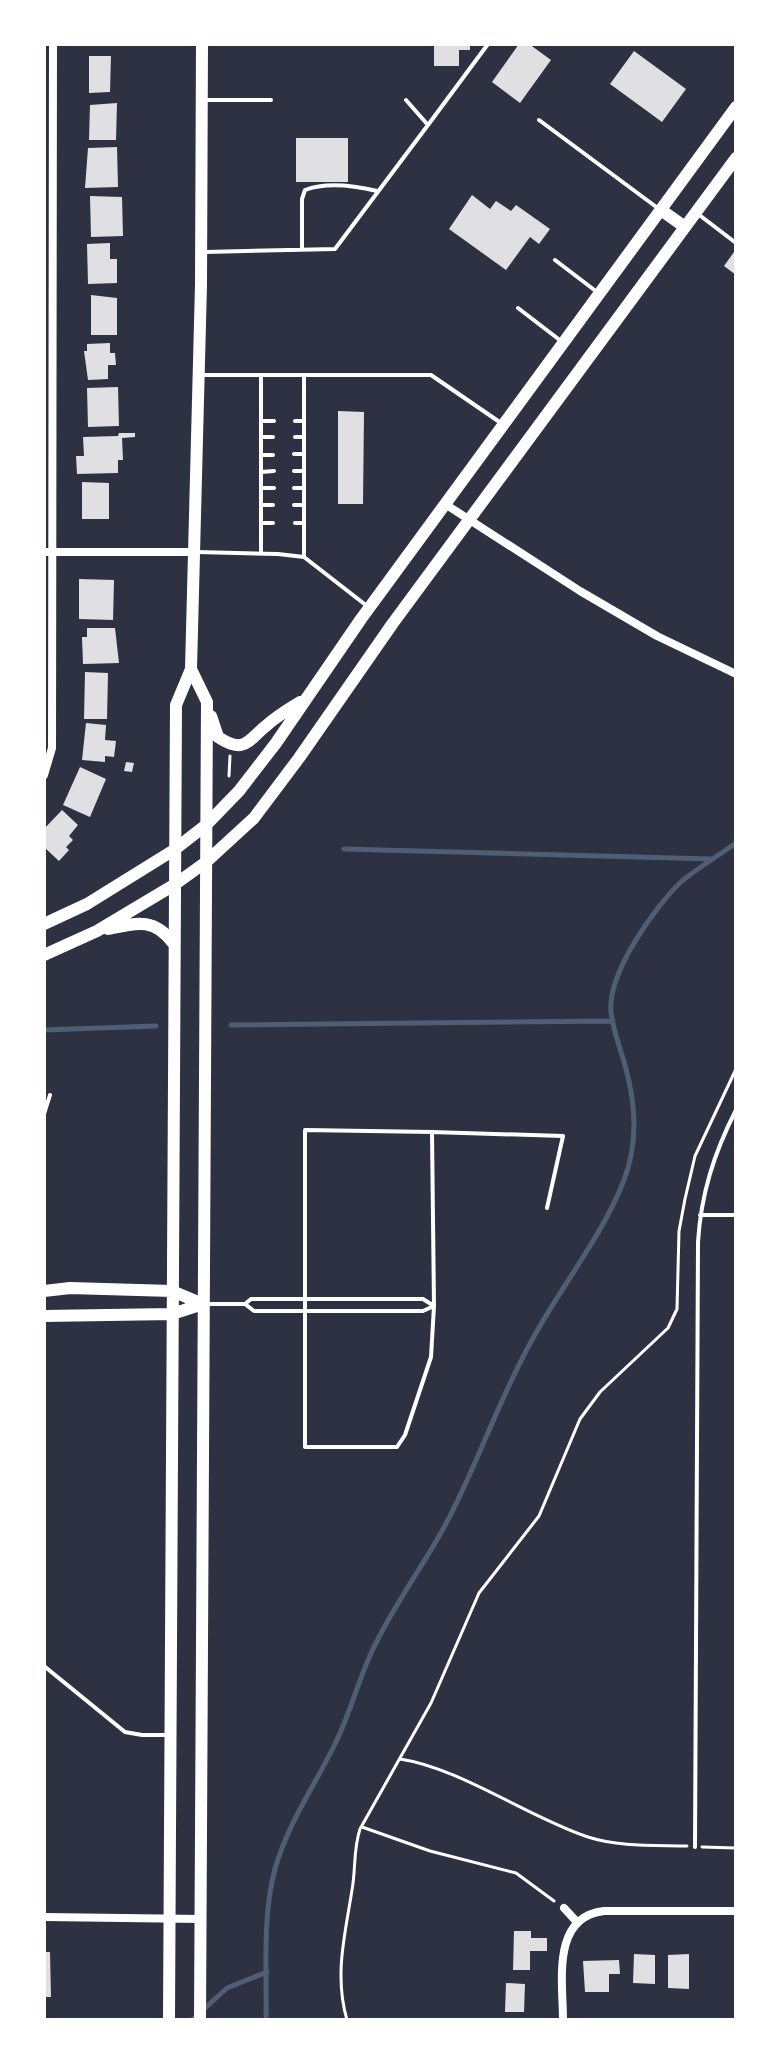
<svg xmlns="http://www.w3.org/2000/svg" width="780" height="2064" font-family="'Varela Round',sans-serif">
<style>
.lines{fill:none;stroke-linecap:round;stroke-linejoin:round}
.stream{stroke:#4f5d75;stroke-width:5}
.building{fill:#e0e0e3}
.path{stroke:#fff;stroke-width:3}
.service{stroke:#fff;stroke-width:4}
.minor{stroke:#fff;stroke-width:8}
.secondary{stroke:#fff;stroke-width:12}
</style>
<rect width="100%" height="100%" fill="#2d3142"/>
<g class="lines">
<path class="stream" d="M344,849l367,10
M231,1025l382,-4
M44,1030l112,-4
M192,2020l35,-32 40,-16
M266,2020c1,-50 -4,-103 9,-151 13,-46 40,-84 60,-125 15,-30 23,-63 37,-93 19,-41 47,-79 70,-120 34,-61 55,-129 90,-191 29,-54 70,-103 92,-160 14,-36 12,-74 2,-111 -5,-19 -13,-38 -15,-57 -4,-38 44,-106 71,-131 17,-14 36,-25 54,-38"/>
</g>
<path class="building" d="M434,44h36v6h-11v16h-25z
M519,44h10l22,16 -31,43 -28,-21z
M634,51l52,38 -24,33 -52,-38z
M89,56h22l-1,36 -21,1z
M117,103l-1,37h-27l1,-35z
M296,138h52v44h-52z
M117,147l1,40 -33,1 3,-40z
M472,195l18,14 6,-8 15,10 5,-6 34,24 -11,15 -9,-7 -24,33 -57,-41z
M90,196l32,1 1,39 -32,1z
M110,243v16h7v24l-29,1 -1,-40z
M734,252l2,1v22l-12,-9z
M91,295l26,3v37h-26z
M110,343v10h5l1,12h-8v14l-20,1 -4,-29h3v-7z
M118,387l1,39 -31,1 -1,-39z
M338,411l26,1 -1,92h-25z
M119,433h16v4l-13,1 1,22h-5v13l-41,1 -1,-18h8l-1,-19 35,-1z
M82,482l27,1v36h-27z
M79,579l35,1 -1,40 -34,-1z
M87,628h28l4,35 -36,1 -1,-27h5z
M85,672l23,1 -1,46h-23z
M86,723l20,2 -1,15 11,1 -2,16 -9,-1v6l-23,-2z
M126,762l8,1 -2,9 -8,-1z
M80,767l26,12 -16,38 -27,-12z
M62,810l16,15 -9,11 4,4 -7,7 3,3 -10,11 -15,-14v-18z
M514,1931h17v7h16v13h-17v19h-17z
M44,1952h6l1,45h-7z
M634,1954l21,1v29l-22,-1z
M689,1954v35l-21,-1v-33z
M619,1960l1,14h-11v18h-24l-2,-31z
M506,1983l19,1 -1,28h-19z"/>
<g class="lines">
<path class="path" d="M229,776l1,-20
M400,1759c60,9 128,58 188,78 31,10 67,8 99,9
M362,1827l68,24 86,22 38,28
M702,1847l34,1
M347,2020c-13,-45 -2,-85 5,-130 4,-21 1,-40 8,-61l71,-126 48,-110 60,-77 41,-97 20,-27 68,-64 9,-19 2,-78 6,-32 10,-43 41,-87"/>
<path class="service" d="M204,100h67
M539,120l120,89
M428,125l60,-81
M698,214l38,29
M302,250v-51l3,-9c21,-8 51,-4 72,1
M205,252l130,-3 93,-124 -22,-25
M555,260l42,32
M518,308l43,33
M201,375h230l70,48
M304,375v182
M261,421h13
M295,421h9
M261,437h12
M295,437h9
M294,454h10
M261,455h12
M294,471h10
M261,472l13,-1
M261,488h13
M294,488h10
M261,505h12
M294,505h10
M261,523h12
M295,523h9
M197,552l81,2 26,3 63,49
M261,553v-178
M44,1114l6,-19
M305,1130l127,2 2,174 -3,51 -26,78 -8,12h-92z
M432,1132l131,4 -16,72
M700,1215h36
M206,1304h39l6,-5h172l11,7 -11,5h-169l-9,-7
M44,1666l81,66 17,3h28
M695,1847l3,-605c3,-48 16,-89 38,-132"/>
<path class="minor" d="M445,504l135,87 77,45 79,38
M44,552h150
M44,775l8,-27 1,-704
M564,1908l12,13
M44,1917l157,2
M563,2020c0,-38 -12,-103 41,-109h132"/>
<path class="secondary" d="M661,210l24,17
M191,669l16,33 -7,1318
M211,716l7,21c27,18 30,3 49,-12 10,-9 22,-16 33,-23
M44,924l43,-20 87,-54 32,-25 33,-34 37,-48 85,-124 375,-512
M108,929c28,-6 46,-12 65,14
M44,955l53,-24 77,-46 32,-23 48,-44 45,-60 94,-135 343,-465
M44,1291l26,-3 102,3 31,13
M44,1316l128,-2 31,-10
M169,2020l7,-1315 15,-36 10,-384 1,-241"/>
</g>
<rect width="780" height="2064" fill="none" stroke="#ffffff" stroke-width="92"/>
</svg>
